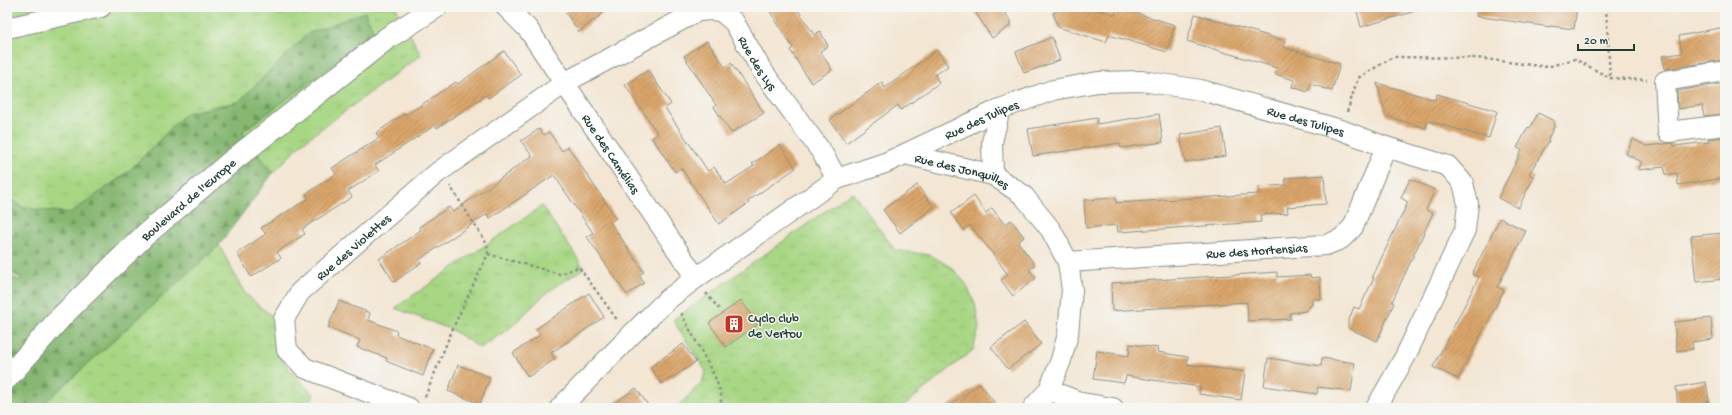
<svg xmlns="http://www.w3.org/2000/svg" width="1732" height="415" font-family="'Gochi Hand',sans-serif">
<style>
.grass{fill:url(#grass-tufts);stroke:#648a5c}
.forest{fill:url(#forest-firs);stroke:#527a53}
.park{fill:url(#park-crowns);stroke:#648a5c}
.building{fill:url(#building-hatch)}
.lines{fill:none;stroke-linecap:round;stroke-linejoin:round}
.minor-casing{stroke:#899284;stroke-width:22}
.tertiary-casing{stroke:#899284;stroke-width:24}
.path{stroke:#899284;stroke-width:2.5;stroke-dasharray:3 3;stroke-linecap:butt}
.minor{stroke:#fff;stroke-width:20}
.tertiary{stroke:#fff;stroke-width:22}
.labels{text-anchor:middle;stroke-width:3;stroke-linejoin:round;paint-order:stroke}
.street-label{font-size:13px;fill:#1f3d34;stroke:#f6f6f2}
.poi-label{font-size:13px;fill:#1f3d34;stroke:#f6f6f2;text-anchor:start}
</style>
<defs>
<pattern id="grass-tufts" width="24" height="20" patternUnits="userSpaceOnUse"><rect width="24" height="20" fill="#a8d784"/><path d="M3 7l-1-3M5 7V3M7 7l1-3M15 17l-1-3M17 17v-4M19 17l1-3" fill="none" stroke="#90b973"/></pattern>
<pattern id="forest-firs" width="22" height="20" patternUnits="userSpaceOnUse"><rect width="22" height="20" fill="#86b872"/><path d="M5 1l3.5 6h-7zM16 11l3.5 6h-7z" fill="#6d975e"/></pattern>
<pattern id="park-crowns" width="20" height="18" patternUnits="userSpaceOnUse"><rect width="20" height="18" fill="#a8d784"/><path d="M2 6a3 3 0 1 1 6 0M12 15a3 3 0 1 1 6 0" fill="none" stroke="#90b973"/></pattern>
<pattern id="building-hatch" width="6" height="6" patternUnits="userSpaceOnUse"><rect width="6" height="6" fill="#daa66a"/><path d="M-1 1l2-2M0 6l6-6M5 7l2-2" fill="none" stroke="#b08858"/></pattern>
</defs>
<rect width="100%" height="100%" fill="#f6f6f2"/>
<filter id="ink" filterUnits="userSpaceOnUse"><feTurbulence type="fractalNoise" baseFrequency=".025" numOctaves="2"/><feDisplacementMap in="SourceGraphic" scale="8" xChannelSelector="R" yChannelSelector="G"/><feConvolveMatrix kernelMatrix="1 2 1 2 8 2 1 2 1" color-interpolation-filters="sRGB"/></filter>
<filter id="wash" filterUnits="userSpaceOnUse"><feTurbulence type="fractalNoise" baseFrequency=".012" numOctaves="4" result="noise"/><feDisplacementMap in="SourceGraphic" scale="16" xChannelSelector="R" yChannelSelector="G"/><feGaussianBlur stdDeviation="0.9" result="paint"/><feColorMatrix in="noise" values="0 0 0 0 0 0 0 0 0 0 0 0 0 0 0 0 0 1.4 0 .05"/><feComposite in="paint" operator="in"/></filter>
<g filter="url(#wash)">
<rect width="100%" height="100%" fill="#f3e6d3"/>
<path class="grass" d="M7,7h390l-1,1 25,47 -119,88 -29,30 -32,-41 134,-99h-66l-71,69 -52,11 -58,59 -57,42 -47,-6 -17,-11z
M542,206l42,62 -39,26 -35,34 -30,20 -28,-18 -57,-22z
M219,245l25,47 16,15 14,10c0,39 12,52 40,77l-6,14h-269z"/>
<path class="forest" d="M365,12l10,22 -133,98 31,41 -54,72 -180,163h-32v-134l12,6 2,-2 -14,-7v-74l17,11 47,5 57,-41 58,-59 52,-11 71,-69z"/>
<path class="park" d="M852,192l43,58 35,5 22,13 14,16 9,19 4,25 -6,22 -72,58h-225l26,-26 4,-11 -33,-51z"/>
<g id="blocks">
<path class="building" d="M574,7h37l-32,25 -13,-19z
M767,7h29l18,28 6,-4 8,15 -8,5 12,19 -21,13 -21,-33 3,-2z
M972,7h29l9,13v6l-18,12z
M1064,7h25l26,8 2,-8 58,18 -8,27 -58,-17 -3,7 -48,-15 -5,-14z
M1356,7h59l1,4 -55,16z
M1477,7h100l-3,22 -24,-3v1l-74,-11z
M1195,14l90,27 -2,6 57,17 -8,27 -21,-7 -3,8 -16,-5 2,-7 -19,-6 2,-6 -90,-27z
M1725,27v33l-60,9 -3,-13 20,-3 -3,-17z
M1052,37l8,23 -36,13 -8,-21z
M707,41l18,26 6,-4 33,50 -33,20 -17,-26 2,-2 -32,-49z
M937,50l11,16 -13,9 4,8 -38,27 -3,-5 -52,38 -16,-23 52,-38 3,6z
M504,51l17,24 -33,23 -2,-3 -49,33 -2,-3 -60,40 4,6 -31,20 4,6 -50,32 3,5 -28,18 4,6 -30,19 -14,-24 29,-19 -5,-6 48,-30 -3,-4 30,-20 -4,-6 47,-30 -3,-5 29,-20 1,2 50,-33 2,2z
M648,70l23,34 -6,4 43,63 6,-4 12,17 28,-18 -2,-2 28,-19 16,23 -48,33 1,2 -30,21 -38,-56 -6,4 -23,-34 6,-4 -33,-49z
M1377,83l58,17 2,-6 60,17 -8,27 -61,-17 -2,7 -40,-12z
M1725,83v31l-21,2 -2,-11 -24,4 -1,-18z
M1538,113l16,8v6l-6,12 1,2 -20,33 5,3 -16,31 -20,-10 24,-48 -5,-2 11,-21 2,1z
M1159,114l4,28 -42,6 -1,-5 -87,13 -5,-27 69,-11v6z
M1222,128l4,28 -41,6 -5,-27z
M539,129l5,6 5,-3 13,19 6,-4 5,7 43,64 -6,4 34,50 -5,3 5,8 -17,12 -40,-58 6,-4 -39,-58 -64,43 -3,-4 -68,46 2,3 -27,19 -15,-23 42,-29 -2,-3 30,-20 4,5 79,-56 -11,-15z
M1725,137v41l-47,7 -1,-12 -11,2 -2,-8 -26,3 4,-8 -16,-8 7,-15 13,7 27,-3 1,3 35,-4 -1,-3z
M1324,175l2,29 -39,3 1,6 -28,2 1,7 -143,10 -1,-7 -31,3 -2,-28 32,-2v5l143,-9v-7l27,-2 -1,-7z
M1410,179l25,11 -9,20 7,3 -41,89 2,1 -17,38 -29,-13v-6l6,-15 5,2 15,-31h-2l36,-76 -7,-4z
M917,185l17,22 -34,26 -17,-23z
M974,196l12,17 6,-5 13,17 6,-5 13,17 -6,5 17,23 -6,5 7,8 -23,18 -12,-16 7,-5 -12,-17 -26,-33 -6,5 -13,-17z
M1500,218l26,13 -29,56 7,3 -46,89 -25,-12 46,-90 -7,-3z
M1724,233l1,46 -29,3 -5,-46z
M1277,272v5l33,-2 1,3 9,-1 1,22h-9v5l-6,7 -16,2v6l-42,2 -1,-19 -135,9 -1,-28z
M589,293l15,24 -53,36 4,6 -27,18 -15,-24 27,-18 -4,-6z
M741,300l17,24 -32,23 -17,-24z
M339,301l31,12 -2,7 29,11 -1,4 37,14 -10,27 -37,-15 1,-3 -30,-11 3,-7 -32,-13z
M1711,318l2,21 -21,3 1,7 -16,2 -3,-29z
M1024,322l17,22 -33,25 -17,-22z
M683,344l13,18 -34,22 -12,-17z
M1130,344l28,4 -1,4 31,5 -1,7 58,8 -4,28 -42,-6 1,-7 -74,-11 -2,7 -31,-4 4,-28 32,5z
M1268,358l53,8 1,-8 33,5 -4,28 -33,-4 -1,7 -53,-8z
M458,365l32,12 -10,27 -32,-13z
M1706,382l3,19 -4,1 1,6h-28l-2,-21z
M980,383l18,25h-52z
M636,388l14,20h-43z"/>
</g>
</g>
<g filter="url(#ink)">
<use href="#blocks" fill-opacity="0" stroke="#899284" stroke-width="1"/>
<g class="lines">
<defs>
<g id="minor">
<path id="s1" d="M506,7l22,22 168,249"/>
<path d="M7,28l94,-21"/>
<path d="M1725,71l-60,10 3,51 57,-7"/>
<path id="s2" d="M905,154l95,-45 53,-19 45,-8 44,-1 59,9 140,40 45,17 62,19 15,17 5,21 -3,26 -60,127 -29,51"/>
<path d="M993,175l-1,-33 8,-33"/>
<path id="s3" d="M1068,262l258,-17 15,-6 12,-12 33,-80"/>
<path d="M1049,390l33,13 31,5"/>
<path id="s4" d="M409,408l-104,-40 -18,-18 -3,-31 16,-27 137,-119 129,-91 132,-71 13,-1 10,1 13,11 27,47 60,82 16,28"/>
<path id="s5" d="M560,408l72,-74 35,-34 29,-22 141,-99 48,-16 20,-9 88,21 30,20 28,35 17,32 4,28 -4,44 -7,26 -12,30 -16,18"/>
</g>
<g id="tertiary">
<path id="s6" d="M7,378l55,-62 83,-81 87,-74 154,-122 50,-32"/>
</g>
</defs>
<use href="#minor" class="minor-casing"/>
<use href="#tertiary" class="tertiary-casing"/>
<path class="path" d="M1606,7l4,70
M1347,112l11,-34 35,-21 84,1 70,9 28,-8 35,19 37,2
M488,254l72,20 19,-7 39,54
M706,293l13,16
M681,313l34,64 6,17v14
M425,397l27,-67 36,-76 -1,-10 -37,-58"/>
<use href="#minor" class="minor"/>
<use href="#tertiary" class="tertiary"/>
</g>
</g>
<defs>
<symbol id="building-square" viewBox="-11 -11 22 22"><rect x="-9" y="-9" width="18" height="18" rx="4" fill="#c8321e" stroke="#f6f6f2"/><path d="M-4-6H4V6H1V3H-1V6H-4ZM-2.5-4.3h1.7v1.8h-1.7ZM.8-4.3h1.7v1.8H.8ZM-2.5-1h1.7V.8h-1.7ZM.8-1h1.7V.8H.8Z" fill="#fff"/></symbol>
</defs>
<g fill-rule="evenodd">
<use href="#building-square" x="723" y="313" width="22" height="22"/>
</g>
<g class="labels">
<g class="street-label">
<text dy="5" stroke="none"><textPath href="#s4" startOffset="776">Rue des Lys</textPath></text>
<text dy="5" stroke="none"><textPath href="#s2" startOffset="84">Rue des Tulipes</textPath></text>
<text dy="5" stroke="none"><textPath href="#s2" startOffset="420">Rue des Tulipes</textPath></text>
<text dy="5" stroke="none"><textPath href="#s1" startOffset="181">Rue des Camélias</textPath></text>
<text dy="5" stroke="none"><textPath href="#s5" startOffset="493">Rue des Jonquilles</textPath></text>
<text dy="5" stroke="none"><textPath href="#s6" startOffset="255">Boulevard de l'Europe</textPath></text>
<text dy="5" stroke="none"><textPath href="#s4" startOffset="269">Rue des Violettes</textPath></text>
<text dy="5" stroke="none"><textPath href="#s3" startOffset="189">Rue des Hortensias</textPath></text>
</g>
<g class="poi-label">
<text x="748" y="322">Cyclo club<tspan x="748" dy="15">de Vertou</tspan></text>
</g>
</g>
<rect width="1732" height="415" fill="none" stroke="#f6f6f2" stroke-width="24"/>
<path d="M1578 44v6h56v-6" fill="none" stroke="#1f3d34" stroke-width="2"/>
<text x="1584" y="44" font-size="12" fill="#1f3d34" stroke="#f6f6f2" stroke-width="3" paint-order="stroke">20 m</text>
</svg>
